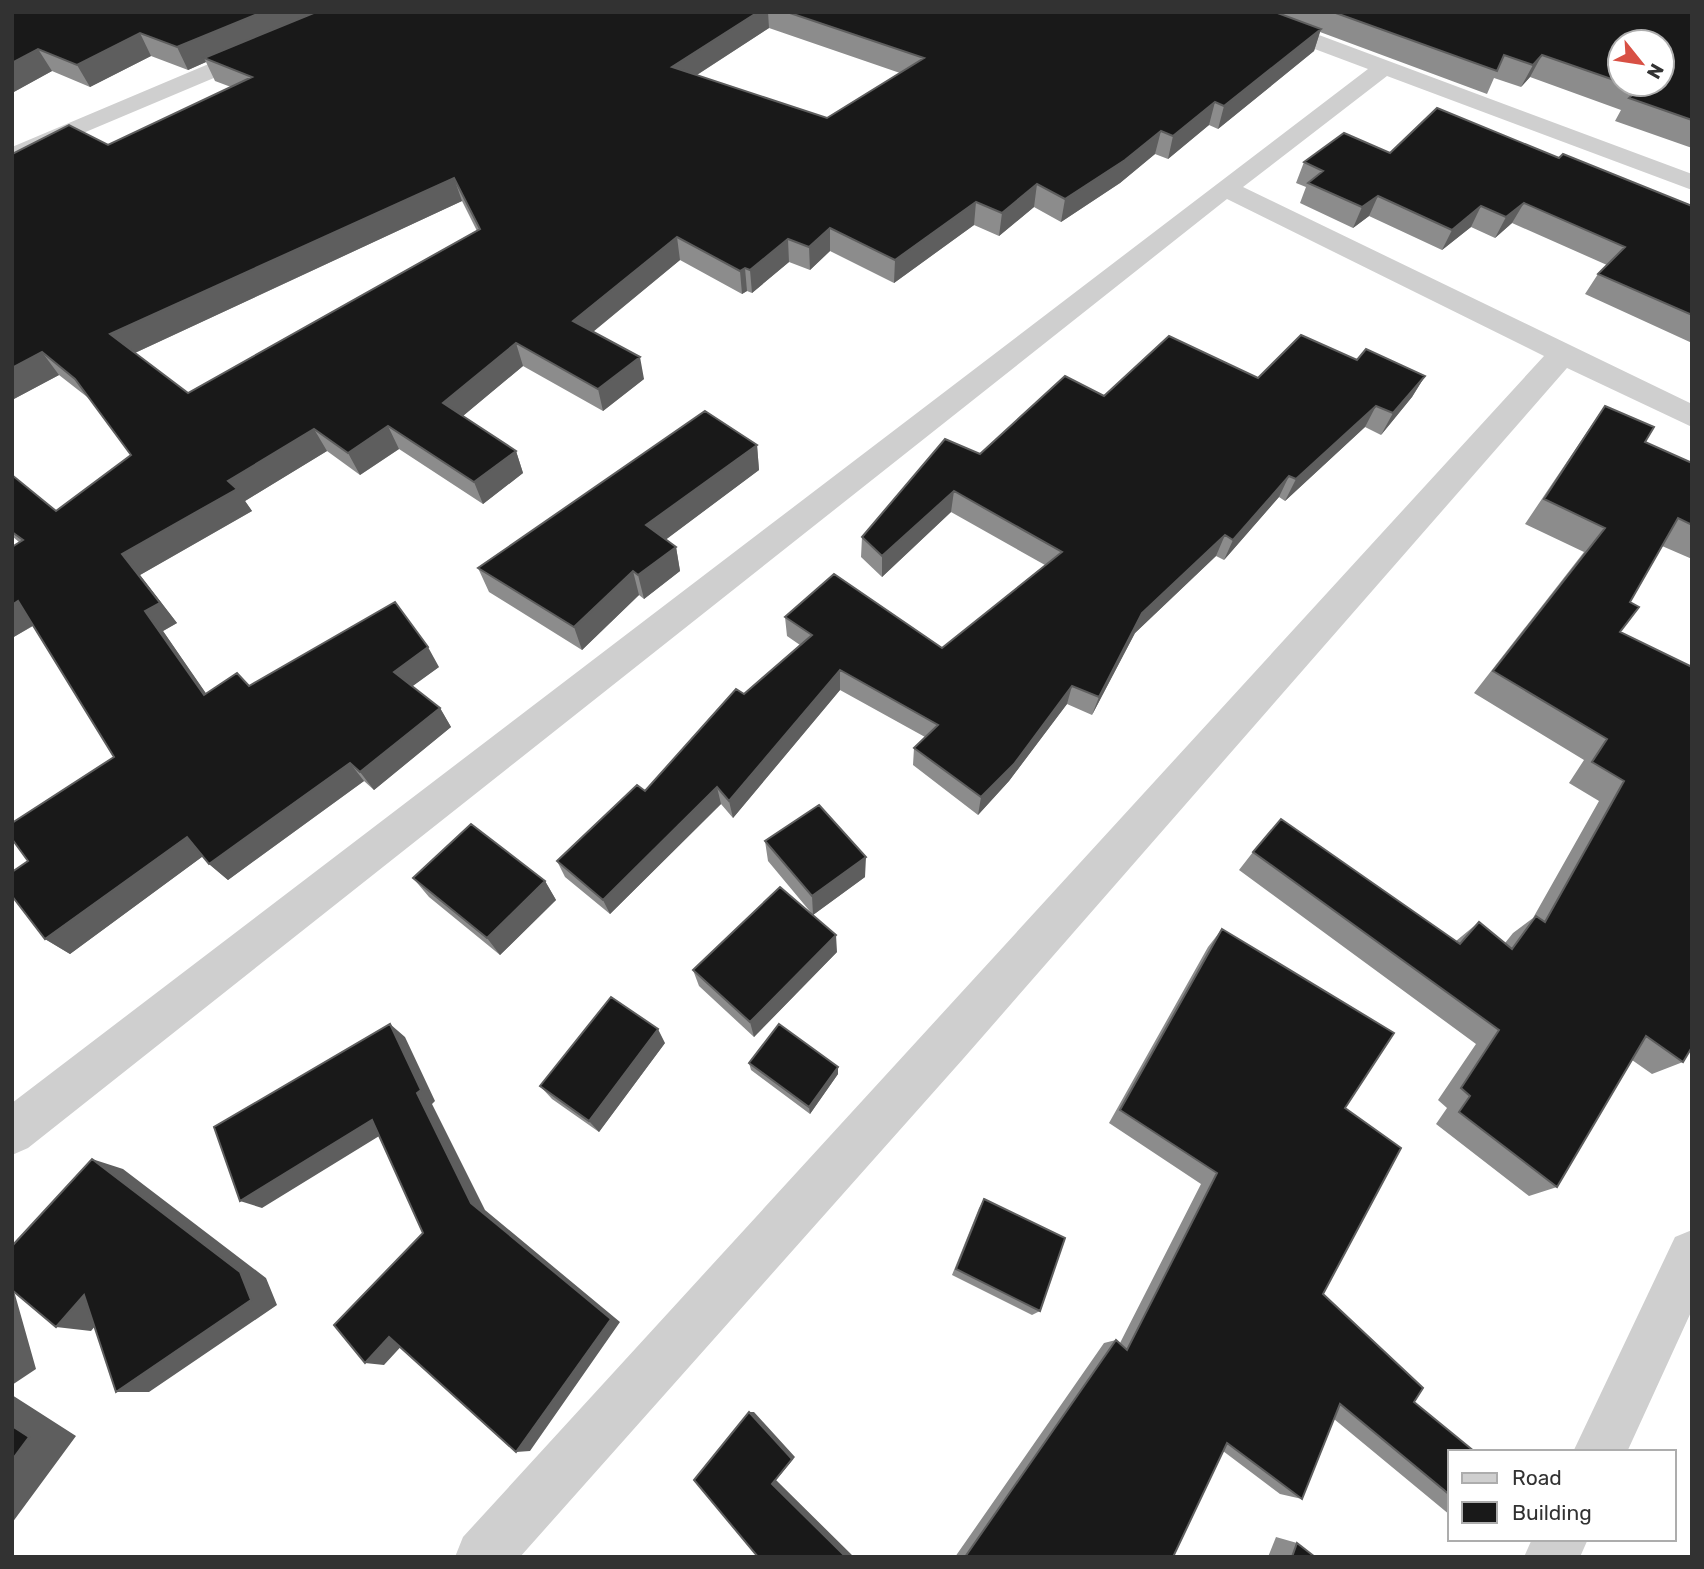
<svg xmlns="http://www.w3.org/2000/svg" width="1704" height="1569" font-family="Rubik,sans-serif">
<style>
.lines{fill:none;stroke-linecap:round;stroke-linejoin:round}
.minor{fill:#cfcfcf;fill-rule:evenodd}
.wall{fill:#8c8c8c;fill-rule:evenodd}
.shaded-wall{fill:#5e5e5e}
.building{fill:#191919;stroke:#5e5e5e;stroke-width:2;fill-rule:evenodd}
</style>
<rect width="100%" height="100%" fill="#fff"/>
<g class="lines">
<path class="minor" d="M332,12h30l-3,5 -347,146v-16z
M1226,12h31l435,162v16l-305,-114 -144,111 449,217v23l-125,-59 -604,691 -443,498h-65l8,-20 1081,-1181 -317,-157 -1199,949 -16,7v-52l1356,-1034 -139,-52z
M1692,1230v80l-65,142h-54l102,-215z
M1532,1539h56l-8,18h-56z"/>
</g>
<path class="wall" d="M12,12h1680v136l-77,-27 6,-11 -91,-33 -9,10 -27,-9 -7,16 -167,-62 -6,19 -96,78 -9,-4 -41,34 -13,-5 -35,29 -59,39 -27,-15 -35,29 -25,-11 -80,58 -64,-32 -20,19 -21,-8 -37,31 -5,-2 -5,3 -62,-34 -87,72 51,47 -41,32 -80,-45 -60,50 53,35 7,22 -40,31 -84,-55 -39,26 -33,-24 -82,50 7,10 -112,64 37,48 -14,8 43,63 43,-8 190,-19 -27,19 28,22 11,19 -77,63 -10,-9 -136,99 -19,-16 -6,-8 -133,98 -25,-15 -17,-78 86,-104 -81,-131 -21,12 7,-96 -7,-6v-61l44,36 75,-56 -40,-55 -32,-25 -47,25 96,-255 123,-58 -16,-6 -9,-19 -18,8 -37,-14 -61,31 -38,-16 -40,22zM769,28l131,45 -73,45 -130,-43zM1620,42l42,42h-42zM462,201l15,30 -289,162 -53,-40z
M1390,153l169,5 133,48v137l-107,-49 13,-20 9,-9 -95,-42 -17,15 -24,-11 -29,23 -73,-34 -16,12 -53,-25 6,-16 -10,-4 8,-21z
M1357,360l68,16 -13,21 -31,38 -16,-8 -80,74 -6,-4 -55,63 -8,-4 -81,77 -43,82 -25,-11 -58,77 -31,34 -65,-50 1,-17 11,-11 -85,-47 -107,128 -12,-14 -111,110 -45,-37 -8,-16 88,-70 99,-97 56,-49 -13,-9 -2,-19 157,31 103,-83 -94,-53 -69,65 -21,-20 1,-20 118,-83 124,-58 154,-18z
M1605,406l40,36 47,21v96l-30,-13 -32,56 -10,30 63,430 -31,12 -20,-14 -75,127 -28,9 -93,-72 11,-16 -9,-8 38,-56 -237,-174 14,-18 203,89 23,-19 26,21 8,-10 20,-15 66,-117 -30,-18 15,-23 -110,-67 110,-141 -59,-28 62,-92z
M757,445l2,25 -93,69 10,8 4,24 -36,28 -5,-4 -57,55 -93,-58 -11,-24z
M765,841l100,36 -52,38 -45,-54z
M413,878l132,3 11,19 -56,55 -71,-58z
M1222,929l123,179 -22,186 91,108 36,50v63l-116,-96 -32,80 -22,-5 -57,-43 -50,106h-218l149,-214 12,-3 4,3 81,-159 -92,-61 99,-176z
M837,952l-83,85 -55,-51 -6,-16z
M665,1043l-66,89 -47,-33 -12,-13z
M749,1063l89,11 -28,40 -59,-44z
M984,1199l56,112 -8,4 -80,-40 27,-67z
M1276,1537l21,6 18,14h-47z"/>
<path class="shaded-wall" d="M262,12h63l-121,46 2,4 -18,8 -11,-23z
M758,12h10l1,16 -94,61 -3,-22z
M1321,29l-7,22 -96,78 6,-23z
M140,33l11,23 -61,31 -13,-22z
M38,49l14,22 -40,22v-30z
M1542,55l-12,22 -9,10 12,-22z
M1215,102l-6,23 -41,34 5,-23z
M1161,131l-6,23 -35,29 -59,39 4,-23z
M454,178l8,23 -336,156 -16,-23z
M1037,184l-3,23 -35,29 3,-23z
M1378,196l-9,20 -16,12 9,-21z
M976,202l-2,23 -80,58 1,-23z
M1524,203l-12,20 -17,15 11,-21z
M1481,206l-10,21 -29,23 10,-20z
M830,228v23l-20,19 -1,-23z
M677,237l3,23 -102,84 -5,-23z
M788,239l1,23 -37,31 -2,-23z
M745,268l2,23 -5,3 -2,-23z
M516,343l7,23 -71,59 -9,-22z
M42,352l17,23 -47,25v-32z
M640,357l4,22 -41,32 -5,-22z
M1425,376l-13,21 -31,38 12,-22z
M1376,406l-11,21 -80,74 11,-22z
M388,426l11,23 -39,26 -12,-22z
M314,429l13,22 -82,50 7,10 -112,64 37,48 -14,8 58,84 -17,-20 -59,-84 -23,-57 106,-73z
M757,445l2,25 -107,80 -6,-25z
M516,451l7,22 -40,31 -9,-22z
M1289,476l-10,21 -55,63 9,-20z
M954,491l-3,21 -69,65v-21z
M1225,535l-9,21 -81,77 -43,82 7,-18 43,-84z
M676,547l4,24 -36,28 -6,-24z
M633,571l6,24 -57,55 -8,-23z
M18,601l21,21 -27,16v-33z
M428,647l11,20 -33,24 -12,-19z
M840,670v20l-107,128 -4,-17z
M1072,686l-5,18 -58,77 -31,34 3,-18z
M440,708l11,19 -77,63 -14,-18z
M350,763l14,18 -136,99 -19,-16z
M717,787l4,17 -111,110 -7,-14z
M187,837l19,17 -136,100 -25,-15z
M866,857l-1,20 -52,38 -1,-19z
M545,881l11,19 -56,55 -13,-17z
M836,935l1,17 -83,85 -4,-15z
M390,1024l15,13 30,64 -3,3 53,106 135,112 -90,129 -14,1 -45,-249 -54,-110z
M658,1029l7,14 -66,89 -10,-11z
M838,1067v7l-28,40 -1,-7z
M372,1120l17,10 -127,78 -22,-7z
M92,1159l31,10 143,109 11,27 -128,87h-33z
M12,1284l24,85 -24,16z
M84,1295l33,5 -26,31 -35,-4z
M389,1337l18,3 -23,25 -19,-2z
M12,1395l64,41 -64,87z
M749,1412h5l41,45 -19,23 78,77h-8l-74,-73z"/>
<path class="building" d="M12,12h250l-85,35 -37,-14 -63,32 -39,-16 -26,14z
M316,12h442l-86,55 155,51 97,-60 -137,-46h488l46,17 -97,77 -9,-4 -42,34 -12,-5 -36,29 -60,39 -28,-15 -35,29 -26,-11 -81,58 -65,-32 -21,19 -21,-8 -38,31 -5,-2 -5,3 -63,-34 -104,84 67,36 -42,32 -82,-46 -73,60 73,48 -42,31 -86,-56 -40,27 -34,-24 -86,52 9,8 -115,65 38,49 -15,8 59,84 33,-22 12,13 146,-84 33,45 -34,25 46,36 -80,64 -10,-9 -141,101 -22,-27 -142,102 -33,-43v-24l16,-11 -16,-22v-16l102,-66 -96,-156 -6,4v-58l11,-7 -11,-8v-57l44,36 75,-56 -56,-76 -33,-27 -30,16v-214l57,-29 39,20 144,-68 -48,-19zM454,178l26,51 -292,164 -78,-59z
M1333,12h359v108l-63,-22 10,-9 -14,-5h37v-42h-42v40l-78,-27 -9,10 -29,-10 -7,16z
M1437,108l122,50 4,-4 129,52v109l-94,-41 27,-27 -101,-44 -18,14 -25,-11 -29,24 -74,-34 -16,11 -54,-24 15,-12 -19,-9 40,-29 46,20z
M1301,335l56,25 9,-11 59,27 -32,37 -17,-7 -80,73 -7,-3 -56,64 -8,-5 -83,78 -43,84 -27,-11 -58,78 -33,33 -67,-49 24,-23 -98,-55 -111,131 -12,-14 -114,113 -46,-39 80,-76 8,6 91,-102 8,5 68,-59 -27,-18 49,-43 108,74 120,-96 -108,-61 -72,65 -20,-19 83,-98 35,15 85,-78 39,20 65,-60 89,42z
M1605,406l49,21 -9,15 47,21v62l-14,-7 -48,84 9,5 -19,25 72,35v380l-9,15 -37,-26 -89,151 -98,-75 11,-16 -9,-8 38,-58 -246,-178 28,-33 179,125 19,-22 33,27 24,-33 9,6 79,-141 -32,-19 15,-23 -114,-68 112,-143 -61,-29z
M705,411l52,34 -111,80 30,22 -38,28 -5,-4 -59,56 -96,-59z
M819,805l47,52 -54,39 -47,-55z
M471,824l74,57 -58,57 -74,-60z
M780,887l56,48 -86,87 -57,-52z
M1222,929l172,104 -49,75 56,40 -78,146 100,94 -9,14 61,50h-25v43l-110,-91 -38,95 -75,-56 -54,114h-208l151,-217 11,10 90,-177 -97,-63z
M611,997l47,32 -69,92 -49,-35z
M390,1024l31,66 -4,3 54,110 140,116 -95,133 -127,-115 -24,26 -31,-38 89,-92 -51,-113 -132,81 -26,-74z
M779,1024l59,43 -29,40 -60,-44z
M92,1159l148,113 11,28 -135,92 -32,-97 -28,32 -44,-37v-44z
M984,1199l81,39 -25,73 -84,-42z
M749,1412l43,47 -20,25 74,73h-88l-64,-77z
M12,1426l17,11 -17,23z
M1297,1543l18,14h-23z"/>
<rect width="1704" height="1569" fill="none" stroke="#323232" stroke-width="28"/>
<rect x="1448" y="1450" width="228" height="91" fill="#ffffff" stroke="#adadad" stroke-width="2"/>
<rect x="1462" y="1473" width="35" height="10" fill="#cfcfcf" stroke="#adadad" stroke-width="2"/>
<text x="1512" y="1485" font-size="21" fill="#323232">Road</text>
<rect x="1462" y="1502" width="35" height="21" fill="#191919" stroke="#adadad" stroke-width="2"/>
<text x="1512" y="1520" font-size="21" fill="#323232">Building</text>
<g transform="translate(1641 63) rotate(120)"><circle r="33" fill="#ffffff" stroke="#adadad" stroke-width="2"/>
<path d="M0-5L12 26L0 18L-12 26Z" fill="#d85044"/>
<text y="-10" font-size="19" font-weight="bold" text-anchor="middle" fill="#323232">N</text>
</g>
</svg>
